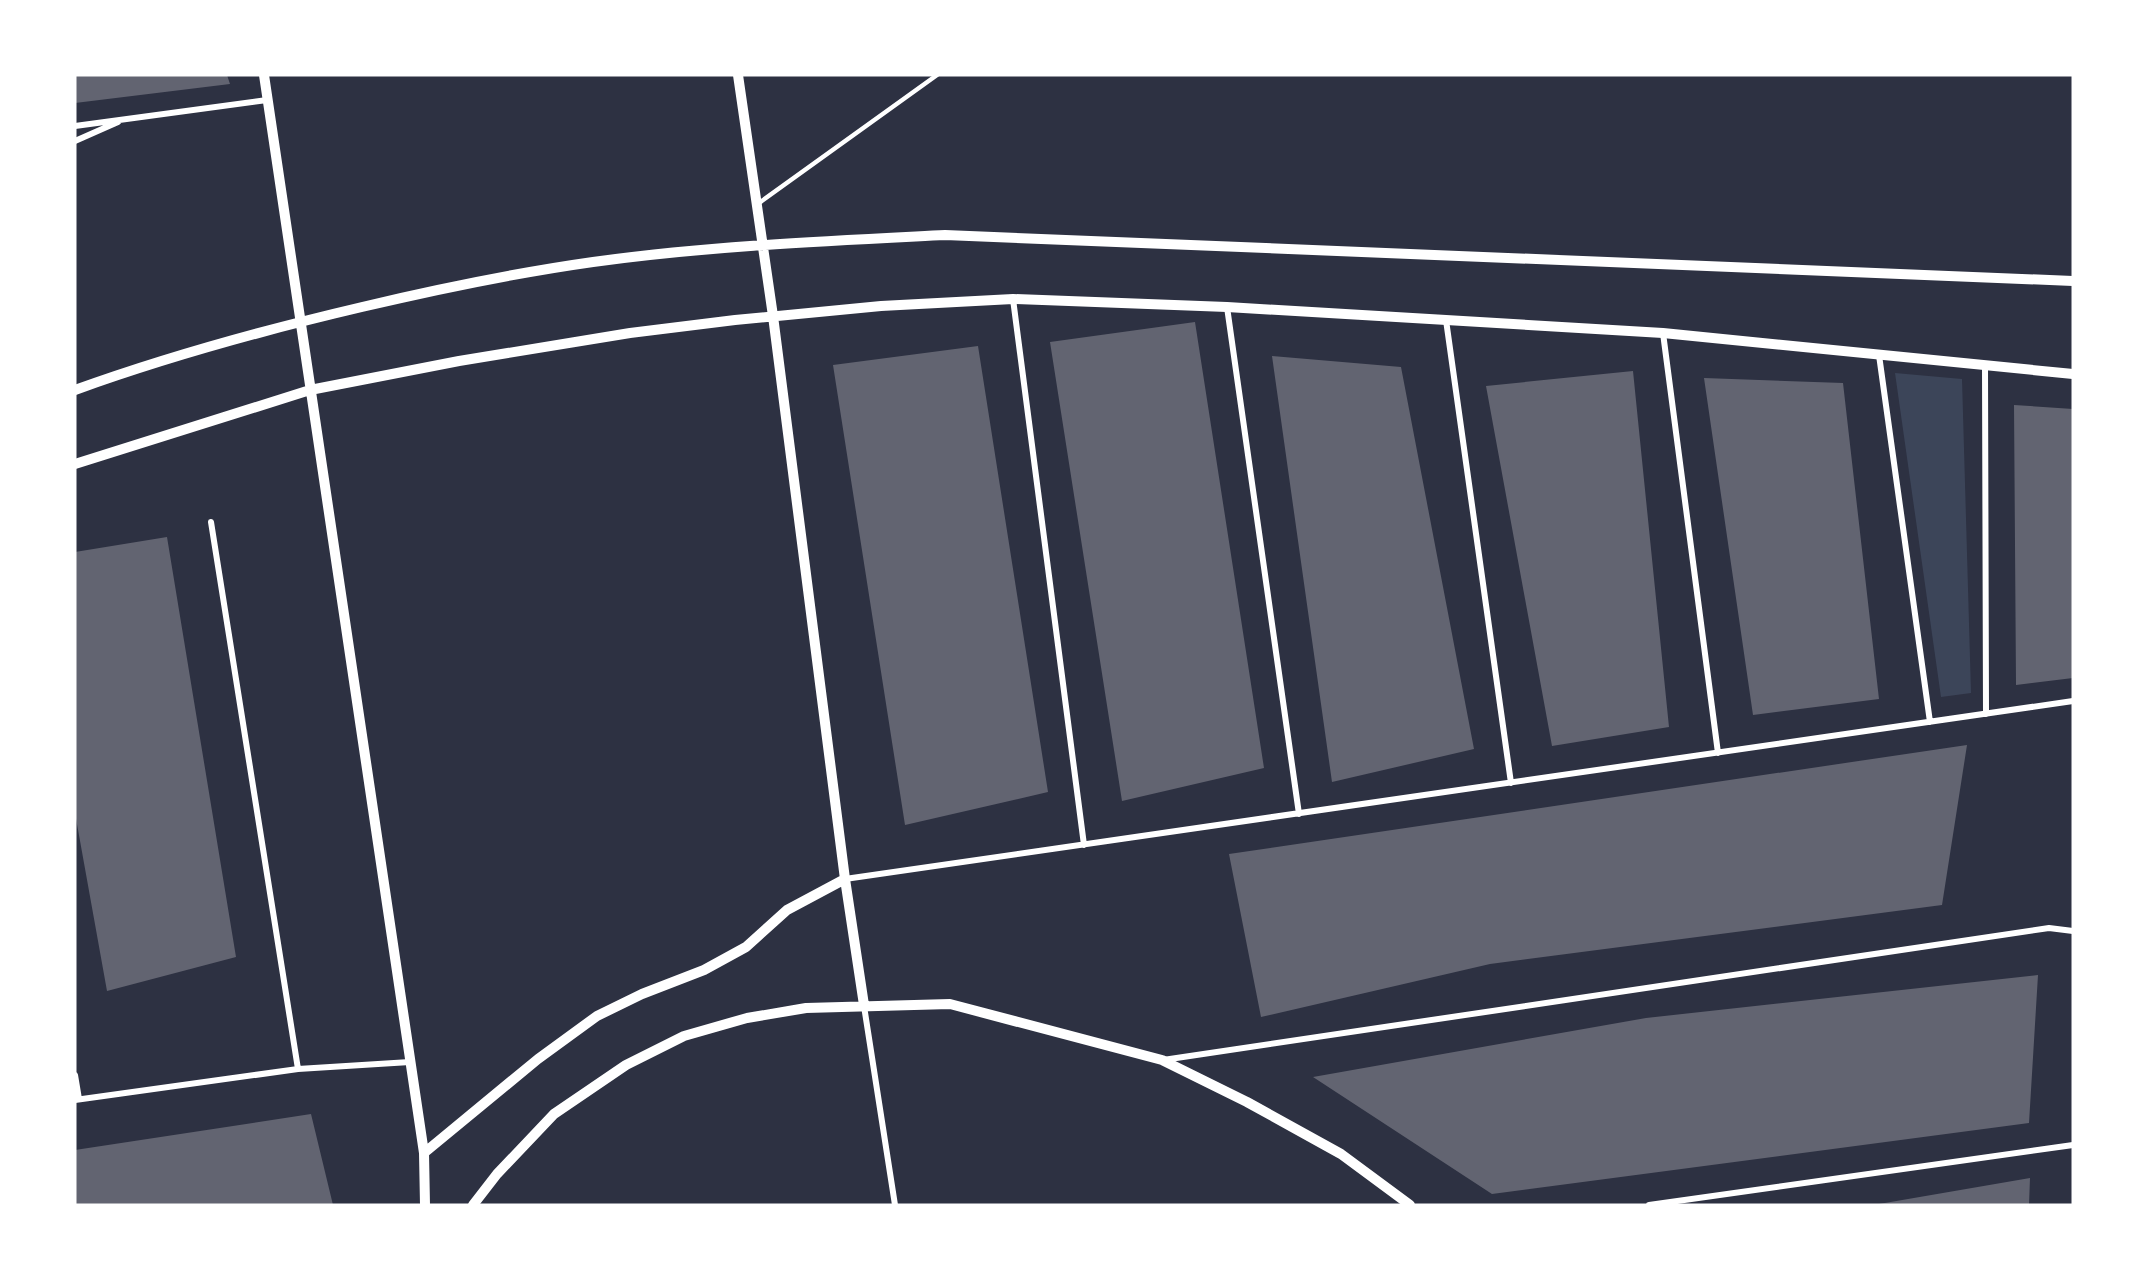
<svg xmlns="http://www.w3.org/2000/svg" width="2148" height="1280" font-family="'Roboto Condensed',sans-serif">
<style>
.green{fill:#3c4559}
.building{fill:#626471}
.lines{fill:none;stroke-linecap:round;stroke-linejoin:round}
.service{stroke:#fff;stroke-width:4.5}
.minor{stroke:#fff;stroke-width:6}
.tertiary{stroke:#fff;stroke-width:10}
</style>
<rect width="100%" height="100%" fill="#2d3142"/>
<path class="green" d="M1895,373l67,6 9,314 -30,4z"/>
<path class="building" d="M75,75h152l3,9 -155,19z
M1195,322l69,446 -142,33 -72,-459z
M978,346l70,446 -143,33 -72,-460z
M1272,356l129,11 73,382 -142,33z
M1633,371l36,356 -117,19 -66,-360z
M1704,378l139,5 36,316 -126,16z
M2014,405l59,4v269l-57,7z
M167,537l69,420 -129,34 -32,-178v-261z
M1967,745l-25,160 -452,59 -229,53 -32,-163z
M2038,975l-9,148 -537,71 -179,-117 333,-59z
M311,1114l22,91h-258v-55z
M2030,1178l-1,27h-150v-1z"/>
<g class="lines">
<path class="service" d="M759,203l178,-128"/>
<path class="minor" d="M75,126l192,-26
M75,141l43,-19
M1013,299l71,546
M1227,307l72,507
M1446,320l65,463
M1663,333l55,420
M1879,355l51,367
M1985,366l1,348
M211,522l87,547
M845,879l1228,-178
M864,1006l31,199
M1163,1060l886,-132 24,3
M75,1075l4,24
M75,1100l223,-31 112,-7
M1649,1205l424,-60"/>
<path class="tertiary" d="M264,75l160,1078 1,52
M738,75l35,241 72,563 19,126
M75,390c94,-34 189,-60 287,-83 76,-18 153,-34 231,-45 116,-16 234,-21 352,-27l1128,46
M75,464l235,-74 149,-29 171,-28 105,-13 146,-14 132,-7 214,8 436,26 410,41
M424,1153l114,-94 59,-43 45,-22 62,-24 42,-23 41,-37 58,-31
M473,1205l24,-31 57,-60 72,-49 58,-29 63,-18 59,-10 144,-4 212,56 85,42 94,52 69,51"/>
</g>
<rect width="2148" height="1280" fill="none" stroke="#ffffff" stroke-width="153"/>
</svg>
